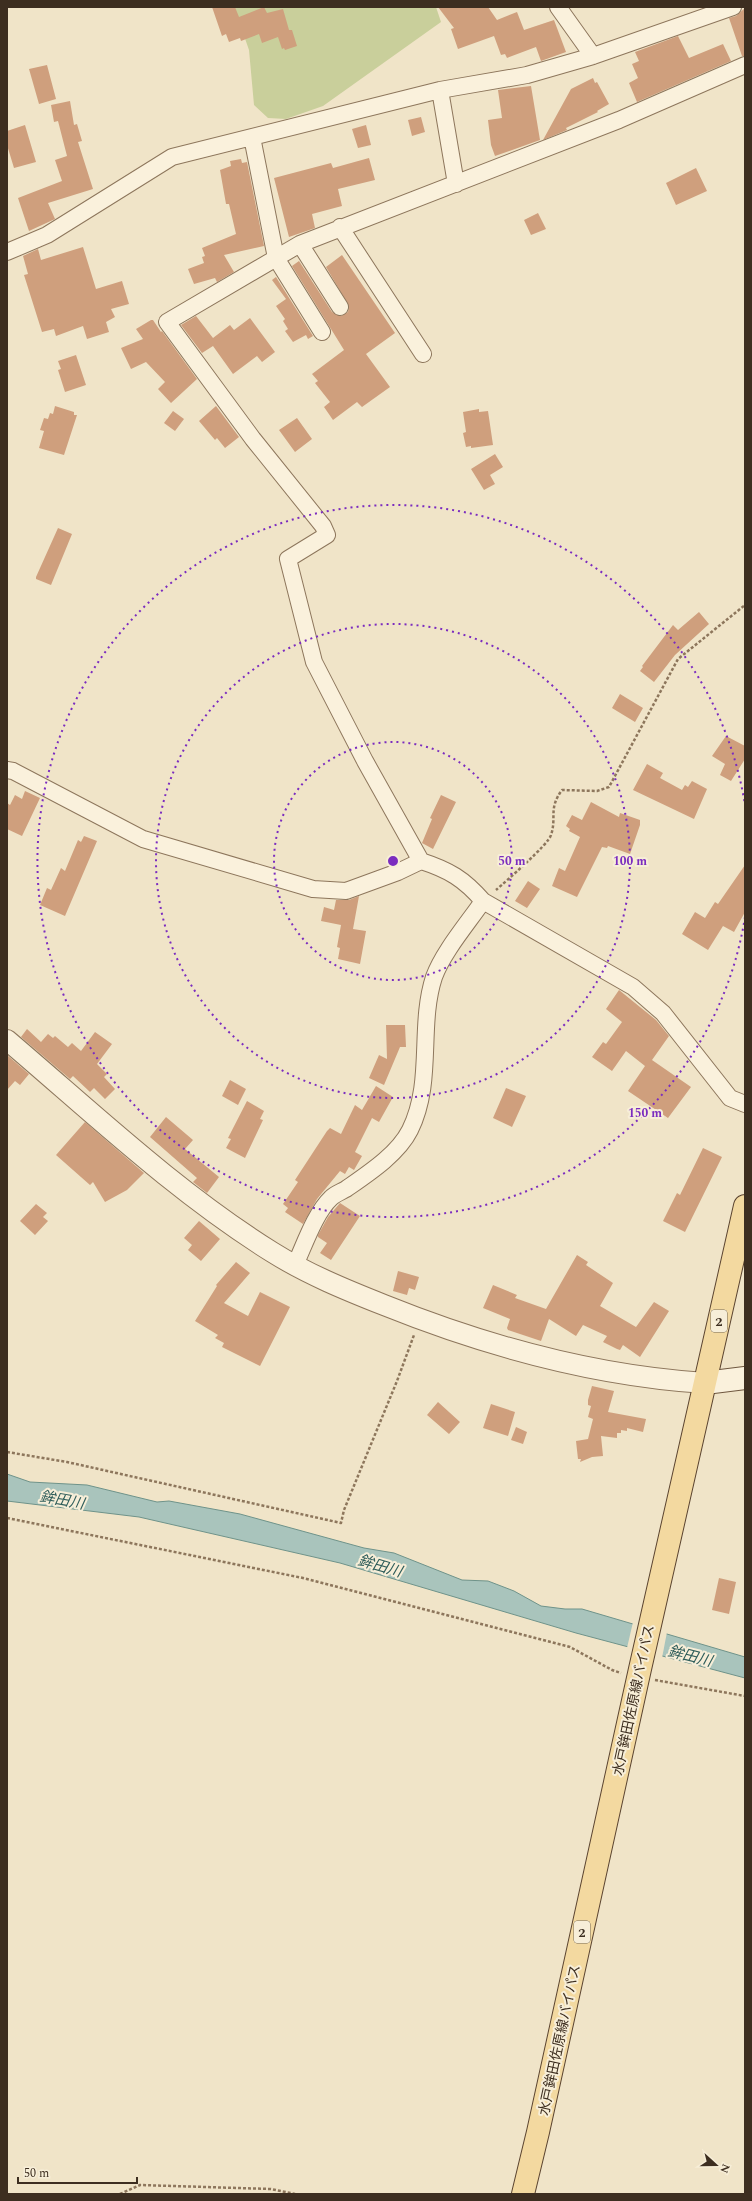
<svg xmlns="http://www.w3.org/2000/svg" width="752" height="2201" font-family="Spectral,'Noto Sans JP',serif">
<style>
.green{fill:#c9cf9b}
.water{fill:#a9c4bc;stroke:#6f938a}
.pier{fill:#f0e4c8}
.building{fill:#cf9f7d}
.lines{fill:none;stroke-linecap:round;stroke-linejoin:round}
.minor-casing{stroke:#8d765c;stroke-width:18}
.tertiary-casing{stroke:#8d765c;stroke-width:22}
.secondary-casing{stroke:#6f573f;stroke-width:24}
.primary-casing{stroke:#5b4430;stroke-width:24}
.path{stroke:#8d765c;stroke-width:2.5;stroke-dasharray:3 2;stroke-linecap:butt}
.minor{stroke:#faf1dc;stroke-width:16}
.tertiary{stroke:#faf1dc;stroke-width:20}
.secondary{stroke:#faf1dc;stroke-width:22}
.primary{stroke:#f3d9a0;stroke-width:22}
.ring{fill:none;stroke:#7b2cbf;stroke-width:2;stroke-dasharray:2 4}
.labels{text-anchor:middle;stroke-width:4;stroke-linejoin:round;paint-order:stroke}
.shield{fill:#f7eed8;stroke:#756857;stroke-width:1}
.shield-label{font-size:13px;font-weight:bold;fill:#3d2e20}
.street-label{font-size:14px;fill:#3d2e20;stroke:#f7eed8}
.water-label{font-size:15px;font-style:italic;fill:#2f5d5a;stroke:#f7eed8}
.centre{fill:#7b2cbf;stroke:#f7eed8;stroke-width:2}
.ring-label{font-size:12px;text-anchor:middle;font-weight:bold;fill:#7b2cbf;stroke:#f7eed8;stroke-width:4;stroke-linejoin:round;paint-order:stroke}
</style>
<rect width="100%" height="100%" fill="#f0e4c8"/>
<path class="green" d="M234,7h202l5,15 -118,84 -37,13 -18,-1 -14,-13 -5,-55z"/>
<path class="water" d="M7,1474l23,8 57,3 70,17 12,-1 71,13 124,34 30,5 68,27 26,1 26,10 27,15 24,3h17l163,48v21l-169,-45 -236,-70 -201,-46 -132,-16z"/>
<path class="pier" d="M633,1622l34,10 -5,26 -35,-10z"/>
<path class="building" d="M212,7h23l4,10 25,-10 3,6 16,-4 6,21h3l5,16 -12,4 -1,-2 -2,1 -4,-12 -16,6 -3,-9 -18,7 -1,-3 -11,4 -3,-8 -4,2z
M438,7h50l9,13 20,-8 7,18 30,-10 12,32 -25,9 -5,-14 -29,11 -2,-4 -4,1 -7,-19 -36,13 -7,-20 3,-1z
M745,8v48h-3l-13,-38 7,-2z
M678,36l11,22 34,-14 8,17 -94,41 -8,-19 9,-5 -6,-14 7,-3 -4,-9z
M47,65l9,34 -17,5 -10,-35z
M593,78l2,5 2,-1 12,22 -12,7 1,1 -32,16 1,2 -24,10 28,-51z
M531,86l9,54 -45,16 -4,-11 -3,-25 14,-2 -4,-28z
M70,101l4,24 3,-1 5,17 -4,1 15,47 -45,14 7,16 -26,12 -11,-33 44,-17 -7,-21 12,-4 -9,-35 -4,1 -3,-17z
M421,117l4,15 -13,4 -4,-16z
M25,125l11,37 -22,6 -7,-23v-14z
M366,125l5,20 -13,3 -6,-19z
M369,158l6,22 -37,9 4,17 -30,8 3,14 -26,9 -15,-59 57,-15 2,5z
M241,159l1,4 5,-1 17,84 -40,9 10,17 -17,10 -2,-4 -21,6 -6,-15 16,-6 -2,-6 3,-1 -3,-8 34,-14 -7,-30h-3l-6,-34 11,-4 -1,-5z
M696,168l11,23 -31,14 -10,-22z
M538,213l8,16 -15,6 -7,-15z
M83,247l13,42 26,-8 7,23 -18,5 4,8 -9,5 3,10 -22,7 -4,-13 -27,10 -2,-7 -12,3 -18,-57 4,-1 -5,-18 15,-7 3,11z
M342,255l53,78 -29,21 24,33 -28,20 -5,-5 -24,18 -9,-13 6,-5 -15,-19 3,-2 -6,-7 32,-24 -52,-84 7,-5 33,51 9,4 7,-4 1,-6 -23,-39z
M276,277l37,59 -5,3 -2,-4 -13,7 -8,-11 3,-2 -5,-8 2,-2 -9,-13 10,-7 -14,-19z
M196,316l17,22 17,-13 4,5 16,-12 25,34 -13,10 -5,-6 -24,18 -20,-28 -11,7 -21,-28z
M151,320h2l8,12 1,-1 35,48 -26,24 -13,-14 7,-7 -19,-20 -15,7 -10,-21 22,-9 -7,-10z
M76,355l10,30 -21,7 -7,-22 3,-1 -3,-8z
M55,406l19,6v3h3l-13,40 -25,-7 5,-17 -4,-1 4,-12 4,1 2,-6 3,1z
M216,406l23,31 -14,11 -8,-10 -2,2 -16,-19z
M479,409v3l9,-1 5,34 -22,3v-2l-5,1 -3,-14 3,-1 -3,-20z
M173,411l11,8 -9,12 -11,-8z
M297,418l15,21 -17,13 -16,-22z
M495,454l8,13 -13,8 5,9 -11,6 -13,-21z
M58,528l14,6 -21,51 -15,-6v-2z
M699,612l10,12 -34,31 -21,27 -14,-11 3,-4 -1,-1 31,-41 5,5z
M620,694l23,14 -8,14 -23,-14z
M726,736l19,10v13l-14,22 -11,-6 5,-11 -13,-8z
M647,764l16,9 -3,5 22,12 3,-5 3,2 4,-6 15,8 -13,30 -61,-29z
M25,791l15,7 -18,38 -15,-7v-26l3,2 5,-10 7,4z
M441,795l15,7 -23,47 -11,-6 10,-24 -2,-1z
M591,802l28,15 1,-4 20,7v5l-10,29 -22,-8 -1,2 -5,-1 -25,50 -25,-11 7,-18 6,3 15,-34 -11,-6 1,-2 -4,-3 6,-11 10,5z
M84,836l13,5 -32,75 -25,-11 7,-17 4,2 10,-22 4,3 13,-31 3,2z
M745,865v47l-11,20 -11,-6 -15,24 -26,-16 13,-22 10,6 10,-16 3,2z
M528,881l12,8 -13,19 -12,-7z
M359,896l-6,33 13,2 -6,33 -22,-5 2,-11 -3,-1 4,-22 -20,-4 3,-14 10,3 2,-10h13z
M619,990l37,30 13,16 -17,24 39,27 -23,31 -40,-27 17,-25 -19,-15 -14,20 -20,-14 11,-15 3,2 16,-22 -16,-13z
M386,1025h19l1,22h-6l-16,38 -15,-7 10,-23 8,4z
M27,1029l14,13 7,-8 5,4 2,-2 13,11 4,-4 9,8 14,-19 17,12 -15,20 10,10 -3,3 11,12 -10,10 -11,-11 -4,4 -17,-16 -3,3 -49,-42z
M7,1055l22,19 -9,11 -5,-4 -8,9z
M230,1080l16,9 -8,16 -16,-9z
M376,1086l17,11 -14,25 -7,-4 -17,34 7,4 -8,14 -5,-3 -4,7 -5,-3 -23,28 -14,25 -18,-12 3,-4 -5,-4 15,-22 -3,-2 32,-49 3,-3 11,6 14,-29 7,5z
M506,1088l20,8 -14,31 -19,-9z
M247,1101l17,10 -4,8 3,1 -18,38 -19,-10 5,-9 -3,-1z
M166,1117l27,23 -8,9 34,28 -12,16 -14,-11 4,-4 -47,-41z
M85,1122l59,51 -17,17 -22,12 -12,-20 -3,3 -34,-30z
M703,1148l19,9 -37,75 -22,-11 14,-28 3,2z
M340,1203l20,13 -29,44 -11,-7 7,-10 -9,-6v-2l10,-18z
M36,1204l11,9 -4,4 5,4 -13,14 -15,-14z
M199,1221l21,18 -19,22 -13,-11 4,-5 -8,-7z
M577,1255l11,7 -2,3 27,18 -13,23 36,21 18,-25 15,9 -29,46 -17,-12 -3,5 -3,-1 -14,-7 4,-6 -24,-11 -7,11 -27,-17 -8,22 -33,-11 -1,-2 3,-9 -27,-11 10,-23 24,10 -2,3 31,11z
M236,1262l14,11 -26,30 24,13 12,-24 30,15 -30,59 -38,-19 2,-4 -9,-5 3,-3 -23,-14 22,-35 -1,-1z
M398,1271l21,6 -4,13 -6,-2 -2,7 -14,-4z
M592,1386l22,5 -6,21 38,7 -3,13 -16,-4v3l-6,-1v3h-4v5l-16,-2 2,20 -11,1 -12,5 1,-3h-3l-2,-18 12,-2 5,-20 -5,-2 3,-11 -3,-1v-5z
M438,1402l22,20 -11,12 -22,-19z
M491,1404l24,8 -7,24 -25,-8z
M516,1427l11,5 -4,12 -12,-4z
M719,1578l17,4 -7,32 -17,-4z"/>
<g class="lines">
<defs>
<path id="minor" d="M558,7l35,49
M440,90l16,94
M252,137l24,121 46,74
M340,227l83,127
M300,244l40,63
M7,252l40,-17 125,-78 268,-67 87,-15 66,-19 140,-49
M7,770l6,1 130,68 170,50 33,2 52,-19 23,-11c28,9 43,18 62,40l150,86 30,26 67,85 15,6
M421,861l-56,-100 -51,-99 -26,-103 39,-24 -4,-9 -70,-87 -86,-117 133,-78 319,-124 126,-55
M295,1265c9,-19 20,-52 36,-67 4,-4 10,-6 15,-9 23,-16 52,-35 64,-59 24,-48 8,-104 24,-153 9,-25 34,-54 49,-76"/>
<path id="tertiary" d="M7,1040c86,73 169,152 265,212 35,22 74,38 112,53 102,41 211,71 321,78"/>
<path id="secondary" d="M705,1383l40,-5"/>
<path id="primary" d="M523,2194l15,-62 102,-463 105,-463"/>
</defs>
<use href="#minor" class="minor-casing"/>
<use href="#tertiary" class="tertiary-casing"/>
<use href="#secondary" class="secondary-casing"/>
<use href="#primary" class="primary-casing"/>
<path class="path" d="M496,890c9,-8 53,-46 55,-55 6,-18 -3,-26 11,-45l35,1 12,-4 69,-128 67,-54
M7,1452l60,10 274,61 3,-13 53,-129 17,-46
M7,1518l296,60 267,69 42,23 9,3
M655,1680l90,16
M120,2194l20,-9 131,4 24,5"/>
<use href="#minor" class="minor"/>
<use href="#tertiary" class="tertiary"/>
<use href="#secondary" class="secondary"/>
<use href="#primary" class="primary"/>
</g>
<g class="ring">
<circle cx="393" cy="861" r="119"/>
<circle cx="393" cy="861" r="237"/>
<path d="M745 917A356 356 0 1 1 745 805"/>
</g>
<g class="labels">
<g class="shield">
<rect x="711" y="1310" width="16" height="22" rx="3"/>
<rect x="574" y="1921" width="16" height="22" rx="3"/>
</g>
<g class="shield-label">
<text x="719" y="1326">2</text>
<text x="582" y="1937">2</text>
</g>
<g class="street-label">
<text transform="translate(633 1700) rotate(-78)" y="5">水戸鉾田佐原線バイパス</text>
<text transform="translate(559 2040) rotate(-78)" y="5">水戸鉾田佐原線バイパス</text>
</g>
<g class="water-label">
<text transform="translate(62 1500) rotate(10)" y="5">鉾田川</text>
<text transform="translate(380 1566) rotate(16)" y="5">鉾田川</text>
<text transform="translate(690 1656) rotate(14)" y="5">鉾田川</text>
</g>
</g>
<circle cx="393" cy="861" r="6" class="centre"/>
<g class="ring-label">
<text x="512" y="865">50 m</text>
<text x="630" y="865">100 m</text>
<text x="645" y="1117">150 m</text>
</g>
<rect width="752" height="2201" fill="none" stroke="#3d2e20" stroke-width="16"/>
<g transform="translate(716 2165) rotate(111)" stroke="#f7eed8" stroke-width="3" paint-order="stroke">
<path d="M0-3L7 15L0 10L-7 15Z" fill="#3d2e20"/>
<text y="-6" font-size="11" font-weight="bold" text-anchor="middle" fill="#3d2e20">N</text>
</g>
<path d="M18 2177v6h119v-6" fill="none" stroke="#3d2e20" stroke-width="2"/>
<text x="24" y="2177" font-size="12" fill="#3d2e20" stroke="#f7eed8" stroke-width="3" paint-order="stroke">50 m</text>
</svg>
